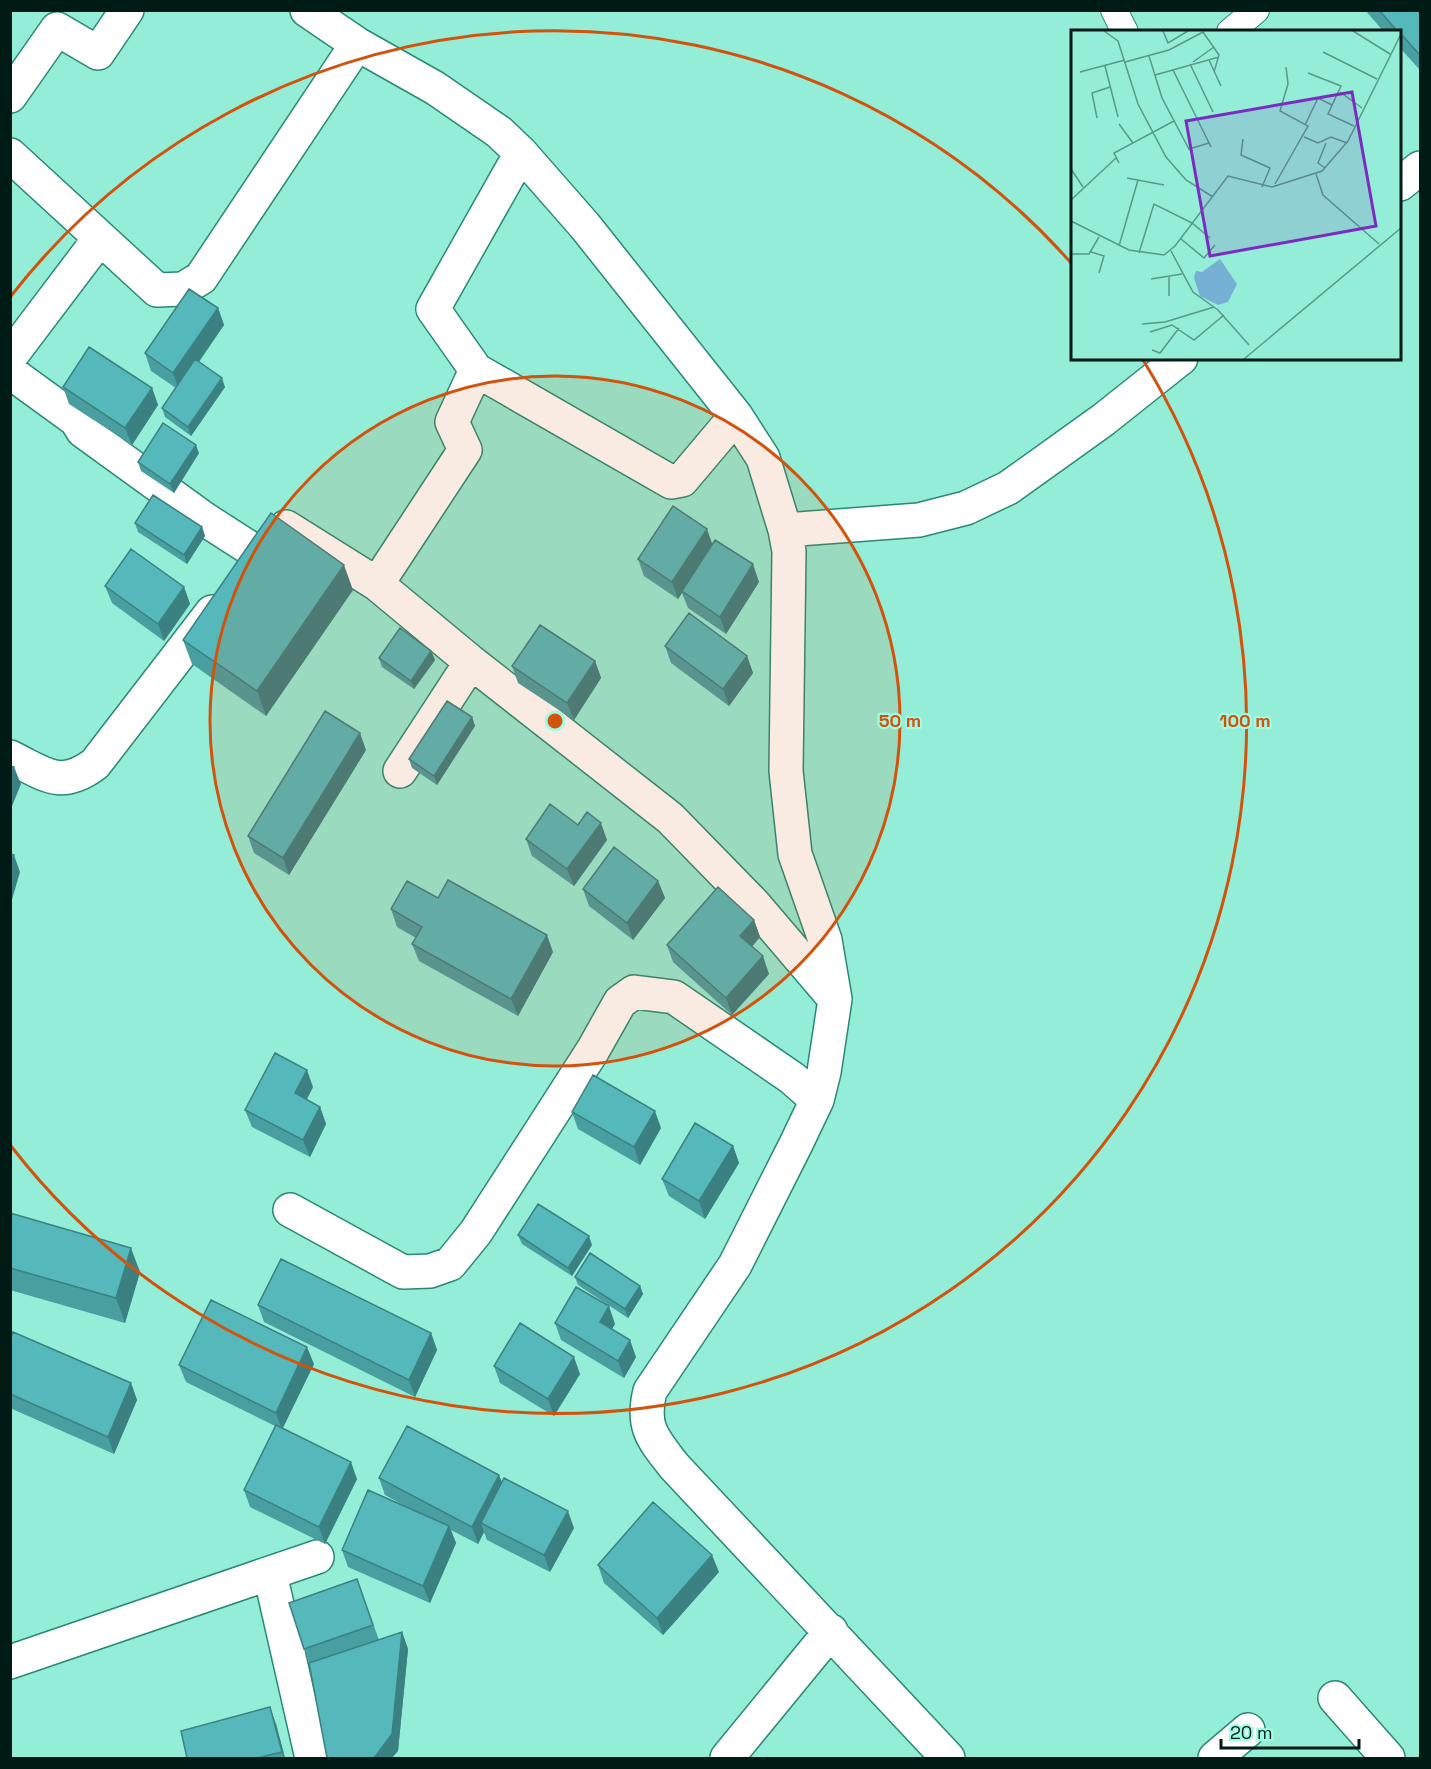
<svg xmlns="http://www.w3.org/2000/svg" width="1431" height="1769" font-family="'Space Grotesk',sans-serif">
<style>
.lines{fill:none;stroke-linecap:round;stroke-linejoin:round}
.lane-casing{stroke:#298976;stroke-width:28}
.street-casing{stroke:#298976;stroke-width:36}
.lane{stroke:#fff;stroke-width:26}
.street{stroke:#fff;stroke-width:33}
.wall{fill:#499ea0}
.shaded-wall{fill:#3c8182}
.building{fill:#55b8ba;stroke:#3c8182;stroke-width:1.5}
.ring{fill:none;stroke:#d1530d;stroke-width:3}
.inset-road{fill:none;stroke:#589989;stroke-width:1.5}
.view{fill:#7b2cbf;fill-opacity:0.15;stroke:#7b2cbf;stroke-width:3}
.inset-edge{fill:none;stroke:#001a15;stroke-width:3}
.centre{fill:#d1530d;stroke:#a0fbe5;stroke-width:3}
.ring-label{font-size:18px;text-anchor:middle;font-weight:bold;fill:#d1530d;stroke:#a0fbe5;stroke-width:4.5;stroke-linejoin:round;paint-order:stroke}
</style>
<rect width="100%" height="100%" fill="#93edd7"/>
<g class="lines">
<defs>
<path id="lane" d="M1114,10l11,22
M1230,32l26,-22"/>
<path id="street" d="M307,10l50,34 78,44 64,44 22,21 64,73 151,190 27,42 22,72 4,21 -3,220 9,83 30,86 10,59 -11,73 -7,28 -21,44 -61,121 -85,126c-9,36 3,48 24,75l274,292
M10,96l47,-67 41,24 29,-43
M10,155l147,135 26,-1 18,-11 156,-234
M1400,184l20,-16
M10,357l90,-119
M476,370l195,112 11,-2 54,-64
M10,372l66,48 7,11 123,89 50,32
M286,527l91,57 94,78 199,156 83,85 81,95
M785,530l134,-10 47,-12 42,-20 95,-68 78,-62
M377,584l88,-134 -13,-28 24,-52 -43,-61 88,-156
M10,757c35,17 50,33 85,7l117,-152
M400,771l71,-109
M290,1210l113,62 27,-1 20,-7 26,-32 117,-182 27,-48 14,-10 40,5 118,81 25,22
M270,1574l42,184
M10,1662l307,-105
M1335,1698l53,60
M727,1758l104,-127
M1215,1758l33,-28"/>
</defs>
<use href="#lane" class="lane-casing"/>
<use href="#street" class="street-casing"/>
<use href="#lane" class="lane"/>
<use href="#street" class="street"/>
</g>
<path class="wall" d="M1365,10h55v60l-20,-22v-16h-16z
M218,308l6,17 -25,37 26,25 -34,49 -26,-19 -3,-9 14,-20 -25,-17 -6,-18z
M63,387l89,1 6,17 -26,40 -63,-41z
M199,453l-25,40 -33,-22 -3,-9z
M135,523l67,4 3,9 -18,28 -49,-32z
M712,543l47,39 -33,52 -38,-26 -6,-15 -4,6 -34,-23 -6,-17z
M105,586l79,1 6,17 -26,37 -52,-38z
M353,590l-87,126 -74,-52 -9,-24z
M665,646l82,10 6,17 -24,33 -58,-43z
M431,651l4,9 -21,29 -32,-22 -3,-9z
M595,661l6,17 -27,42 -56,-37 -6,-17z
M472,717l3,9 -38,59 -25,-17 -3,-9z
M366,750l-77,125 -35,-22 -6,-17z
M578,825l29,15 -33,46 -42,-30 -6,-17z
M658,881l7,17 -32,42 -44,-34 -6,-17z
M438,898l115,54 -35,64 -99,-55 -7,-17 4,-6 -19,-11 -6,-18z
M754,920l6,17 -8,10 17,27 -37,41 -59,-53 -6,-17z
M313,1087l-6,12 13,8 6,17 -16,33 -58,-30 -7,-17z
M572,1112l89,16 -21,37 -62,-36z
M733,1146l6,17 -34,56 -36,-23 -7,-17z
M10,1213l130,59 -15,51 -115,-33z
M518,1235l74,10 -20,31 -50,-32z
M575,1277l65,9 3,8 -15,24 -50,-33z
M258,1305l173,28 6,17 -22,47 -151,-75z
M555,1323l60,1 -3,5 24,28 -12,21 -63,-38z
M10,1338l121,45 6,17 -23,54 -104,-46z
M314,1364l-32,64 75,51 -32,65 -75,-37 -6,-17 31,-64 -89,-44 -7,-17z
M494,1366l86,8 -26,42 -54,-33z
M379,1478l123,3 72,47 -24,44 -63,-32 -3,-8 -6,12 -27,-14 5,13 -26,60 -82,-36 -6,-17 72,-39 -29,-16z
M598,1565l121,7 -56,63 -59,-52z
M357,1579l22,61 23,-8 6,17 -10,102 -89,-88 -20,-60z
M276,1724l9,34h-98z"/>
<path class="shaded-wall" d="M218,308l6,17 -45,65 -6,-17z
M222,378l3,9 -34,49 -3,-9z
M152,388l6,17 -26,40 -7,-17z
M196,445l3,8 -25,40 -4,-9z
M202,527l3,9 -18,28 -3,-9z
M707,529l6,17 -35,53 -6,-17z
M753,564l6,18 -33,52 -6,-17z
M344,565l9,25 -87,126 -9,-25z
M184,587l6,17 -26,37 -6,-17z
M431,651l4,9 -21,29 -3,-8z
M747,656l6,17 -24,33 -6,-17z
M595,661l6,17 -27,42 -7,-17z
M472,717l3,9 -38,59 -3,-9z
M360,733l6,17 -77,125 -6,-17z
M14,767l7,17 -11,27v-33z
M601,823l6,17 -33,46 -7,-17z
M14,855l6,17 -9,31 -1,-3v-33z
M658,881l7,17 -32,42 -6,-17z
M754,920l6,17 -14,16 -6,-17z
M547,935l6,17 -35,64 -7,-17z
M763,956l6,18 -37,41 -6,-17z
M307,1070l6,17 -12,23 -6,-17z
M320,1107l6,17 -16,33 -7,-17z
M655,1111l6,17 -21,37 -6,-18z
M733,1146l6,17 -34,56 -6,-18z
M589,1236l3,9 -20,31 -4,-8z
M131,1248l9,24 -15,51 -9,-25z
M640,1286l3,8 -15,24 -3,-9z
M609,1306l6,18 -9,15 -6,-17z
M431,1333l6,17 -22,47 -6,-17z
M630,1340l6,17 -12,21 -6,-17z
M307,1347l7,17 -32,66 -6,-17z
M574,1357l6,17 -26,42 -6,-17z
M131,1383l6,17 -23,54 -6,-17z
M351,1462l6,17 -32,65 -6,-17z
M499,1475l7,17 -25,31 3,9 -6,12 -6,-17z
M568,1511l6,17 -24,44 -6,-17z
M449,1526l7,17 -26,60 -7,-17z
M712,1555l7,17 -56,63 -6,-17z
M402,1632l6,17 -10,102 -6,7h-18z
M270,1707l6,17 9,34h-1l-2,-6z"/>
<path class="building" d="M1379,10h41v45l-20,-22v-1h-2z
M189,289l29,19 -45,65 -28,-20z
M89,347l63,41 -27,40 -62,-41z
M195,359l27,19 -34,49 -26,-19z
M163,423l33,22 -26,39 -32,-22z
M153,495l49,32 -18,28 -49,-32z
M673,506l34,23 -35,53 -34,-23z
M271,513l73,52 -87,126 -74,-51z
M715,540l38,24 -33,53 -38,-26z
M131,549l53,38 -26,37 -53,-38z
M689,613l58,43 -24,33 -58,-43z
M540,625l55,36 -28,42 -55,-37z
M400,628l31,23 -20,30 -32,-23z
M447,701l25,16 -38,59 -25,-17z
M325,711l35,22 -77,125 -35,-22z
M10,766l4,1 -4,11z
M550,804l28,21 9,-13 14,11 -34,46 -41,-30z
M614,847l44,34 -31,42 -44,-34z
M10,854l4,1 -4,12z
M448,880l99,55 -36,64 -99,-55 10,-17 -31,-18 16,-28 31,17z
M718,887l36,33 -14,16 23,20 -37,42 -59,-53z
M275,1053l32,17 -12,23 25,14 -17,33 -58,-30z
M593,1075l62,36 -21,36 -62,-35z
M695,1123l38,23 -34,55 -37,-22z
M538,1204l51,32 -21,32 -50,-33z
M10,1213l121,35 -15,50 -106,-30z
M590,1253l50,33 -15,23 -50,-32z
M281,1259l150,74 -22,47 -151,-75z
M576,1287l33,19 -9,16 30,18 -12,21 -63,-38z
M211,1300l96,47 -31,66 -97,-48z
M520,1323l54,34 -26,42 -54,-33z
M13,1332l118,51 -23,54 -98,-43v-56z
M276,1425l75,37 -32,65 -75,-37z
M407,1426l92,49 -27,52 -93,-49z
M504,1478l64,33 -24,44 -63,-32z
M368,1490l81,36 -26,60 -81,-36z
M653,1502l59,53 -55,63 -59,-53z
M357,1579l16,46 -69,24 -15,-46z
M402,1632l-10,102 -18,24h-47l-18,-95z
M270,1707l12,45 -25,6h-70l-6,-27z"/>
<circle cx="555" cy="721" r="345" fill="#d1530d" fill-opacity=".12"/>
<g class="ring">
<circle cx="555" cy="721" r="345"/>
<path d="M11 296A690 690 0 0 1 1072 264M1143 360A690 690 0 0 1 11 1146"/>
</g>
<g transform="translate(1071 30)">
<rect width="330" height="330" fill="#93edd7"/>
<path d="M149,229l17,25 -9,18 -10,3 -18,-9 -6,-18 2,-7 6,1z" fill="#76b0d5"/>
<path class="inset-road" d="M33,1l14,10 20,63 28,53 20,23 27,17M92,1l5,12 20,-12M282,1l37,23M252,22l54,27M78,26l13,42 27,51 20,-6M138,30l12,26M54,32l44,-12 34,-18 16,23 -5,17M122,32l21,-15M119,34l23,48M34,36l13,51M102,40l38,77M9,42l45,-12M237,43l33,13 -13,28 26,12M84,45l64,-18M269,62l22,16M26,88l-5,-25 18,-6M48,94l14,19M234,95l13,-27 14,7M233,107l14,6 13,-6 16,6M172,109l-2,16 29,13 -8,19M48,133l-5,-10 60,-32M254,138l-7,-5 8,-20M0,139l12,18M245,144l7,21 56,49M56,148l37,7M204,154l33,-58 -28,-15 8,-27 -2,-17M0,170l45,-42M0,191l58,29 35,5 11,-9 53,-70 44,11 50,-16 26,-30 53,-107M110,209l23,19 11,-13M48,216l19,-66M100,221l22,41 25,18 31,35M20,222l13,4 -5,17M68,223l15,-49 38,19 18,15M0,224h18l10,-17M98,247v19M80,249l31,-5M71,294l23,-2 49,-15M79,302l22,-7 22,15 30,-25M81,320l8,3 19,-25M173,329l157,-131"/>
<path class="view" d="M281,62l24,134 -166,30 -24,-135z"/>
<rect width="330" height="330" class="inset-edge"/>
</g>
<circle cx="555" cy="721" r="9" class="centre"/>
<g class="ring-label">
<text x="900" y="727">50 m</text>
<text x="1245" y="727">100 m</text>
</g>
<rect width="1431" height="1769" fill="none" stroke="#001a15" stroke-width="24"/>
<path d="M1221 1739v9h138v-9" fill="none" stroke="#001a15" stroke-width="3"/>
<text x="1230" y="1739" font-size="18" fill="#001a15" stroke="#a0fbe5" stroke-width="4.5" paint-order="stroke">20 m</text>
</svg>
